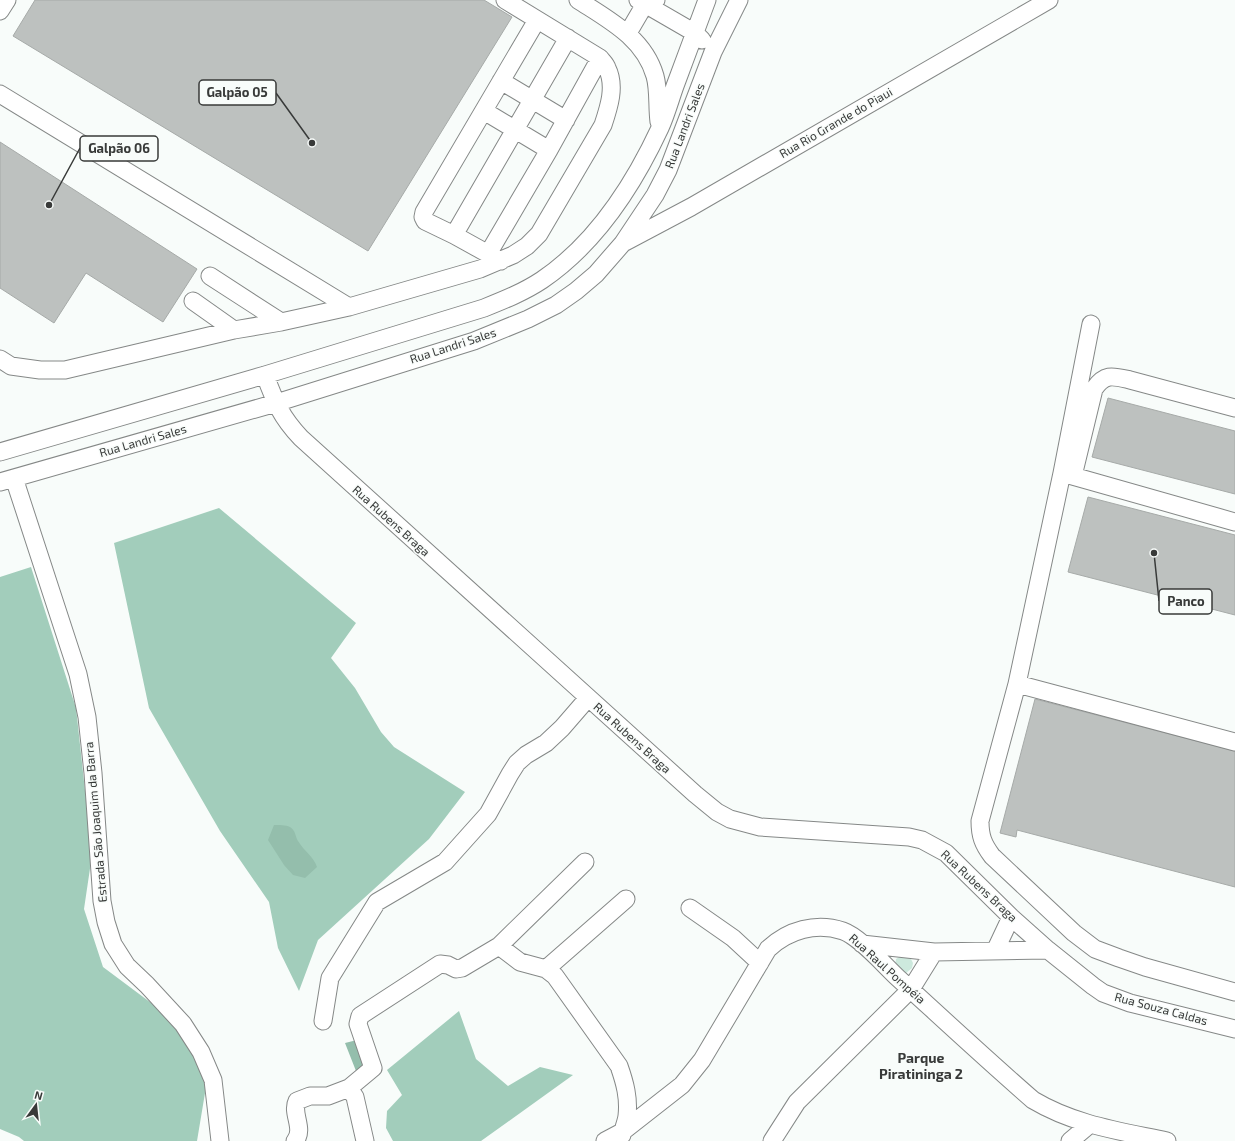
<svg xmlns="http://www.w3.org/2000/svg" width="1235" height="1141" font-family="'Exo 2',sans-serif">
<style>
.green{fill:#cde9dd}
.forest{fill:#a2cdbb}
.water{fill:#94beac}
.building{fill:#bdc1bf;stroke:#a6aaa8}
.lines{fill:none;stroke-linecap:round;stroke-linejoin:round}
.minor-casing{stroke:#858887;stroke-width:19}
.minor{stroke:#fff;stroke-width:17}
.labels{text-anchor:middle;stroke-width:3;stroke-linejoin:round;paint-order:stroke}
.street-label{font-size:12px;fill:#383a39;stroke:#f8fcfa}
.quarter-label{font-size:14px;font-weight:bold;fill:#383a39;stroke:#f8fcfa}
.leader{fill:none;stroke:#383a39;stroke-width:1.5}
.callout-dot{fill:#383a39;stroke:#f8fcfa;stroke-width:1.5}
.callout{fill:#f8fcfa;stroke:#383a39;stroke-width:1.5}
.callout-label{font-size:13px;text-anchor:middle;font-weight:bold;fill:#383a39}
</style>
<rect width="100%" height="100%" fill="#f8fcfa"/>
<path class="green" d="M901,956l9,1 3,6 -1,5 -7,6 -10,-9 1,-6z"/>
<path class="forest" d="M219,508l137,115 -25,35 24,30 26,44 13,15 71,45 -36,47 -111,101 -19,51 -21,-43 -9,-46 -49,-71 -71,-123 -35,-165z
M31,567l45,141 16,147 -8,54 19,58 71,53 33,61 -10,60h-173l-5,-4 -19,-8v-552z
M459,1011l17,48 32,27 32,-19 33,8 -92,66h-88l-7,-13 1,-17 15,-16 -15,-25z"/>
<path class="water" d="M274,825c5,0 12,0 16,2 6,4 5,9 8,14 6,10 16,16 19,26l-12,11 -12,-3 -9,-10 -16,-25z
M357,1040l11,27 -12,4 -11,-28z"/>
<path class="building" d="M35,0h449l28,17 -144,234 -355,-215z
M0,142l197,127 -34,53 -77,-49 -32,50 -54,-35z
M1108,398l127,33v63l-143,-37z
M1088,497l147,38v80l-167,-43z
M1035,699l200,52v136l-218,-57 -1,7 -16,-4z"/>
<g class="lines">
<defs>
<path id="minor" d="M578,0c31,20 66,38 77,76 4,14 2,31 4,46
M638,0l57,33 7,7
M0,11l7,-11
M628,33l17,-29 11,-4
M501,81l65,39
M0,94l349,213
M484,111l65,39
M454,235l-29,-14 -2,-4 1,-5 113,-192
M625,242l66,-35 358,-207
M488,254l61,-104 51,-92
M501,261l-47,-26 114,-197
M210,276l71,46
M193,301l41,29
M1091,324l-29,149 -45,211 -37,137c0,15 3,23 12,35l82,77 21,16 24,9 26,9 90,25
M0,359l11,7 29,4h25l169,-40 47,-8 68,-15 131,-38 33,-14 14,-9 12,-12 64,-109c6,-18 13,-39 4,-57 -1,-4 -5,-7 -7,-10l-95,-58
M265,375c10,27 16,42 36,63l394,356 22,18 13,7 30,8 149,10 13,3 24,13 65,64 37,33 45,36 10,7 27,10 105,26
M0,452l265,-77 219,-67c20,-8 40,-16 58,-28 53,-36 91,-94 118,-152 6,-13 10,-28 15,-42 11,-29 21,-57 32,-86
M1062,473l173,49
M1073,476l21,-87c11,-16 19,-13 36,-9l105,28
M14,478l64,196 9,43 6,56 9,128 4,21 7,22 14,22 20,19 36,39 18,28 12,28 7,61
M0,482l276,-79 198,-62 54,-22 28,-14 20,-14 20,-17 27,-31 32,-48 13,-25 45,-118 26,-52
M1017,684l218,58
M690,908l43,30 27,25
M862,944l72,8 114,-2
M499,946l21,16 26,7 9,7 64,90c6,17 10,32 8,50 -1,7 -4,13 -5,19
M995,951l16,-34
M546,969l80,-70
M323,1021l7,-43 47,-76 68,-40 43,-48 22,-40 7,-11 9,-8 20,-12 16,-15 26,-30
M349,1088l6,9 10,44
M295,1141c10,-12 -4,-28 2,-40l13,-5h18l21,-8 24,-20 -15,-44 2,-8 80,-52 8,1 8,4 6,-1 37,-22 86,-84
M605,1141l17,-9 60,-47 20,-25 66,-111c20,-19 48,-27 75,-18 17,6 41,34 55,47 45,41 89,82 135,122 42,25 87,31 134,41
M772,1141l25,-39 114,-113 23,-37
M1070,1141l19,-16"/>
</defs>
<use href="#minor" class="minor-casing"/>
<use href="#minor" class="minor"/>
</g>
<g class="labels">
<g class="street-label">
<text transform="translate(836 123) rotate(-30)" y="4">Rua Rio Grande do Piaui</text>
<text transform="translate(685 126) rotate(-69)" y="4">Rua Landri Sales</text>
<text transform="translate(453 346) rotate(-18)" y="4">Rua Landri Sales</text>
<text transform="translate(143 441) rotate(-16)" y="4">Rua Landri Sales</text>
<text transform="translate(391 521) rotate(42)" y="4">Rua Rubens Braga</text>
<text transform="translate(632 738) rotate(42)" y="4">Rua Rubens Braga</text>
<text transform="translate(96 822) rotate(-95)" y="4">Estrada São Joaquim da Barra</text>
<text transform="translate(979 886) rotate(43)" y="4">Rua Rubens Braga</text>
<text transform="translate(887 969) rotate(42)" y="4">Rua Raul Pompéia</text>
<text transform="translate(1161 1009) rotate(15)" y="4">Rua Souza Caldas</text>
</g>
<g class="quarter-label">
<text x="921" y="1063">Parque<tspan x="921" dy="16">Piratininga 2</tspan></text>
</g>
</g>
<path class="leader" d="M312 143L276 93M49 205L80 148M1154 553L1159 601"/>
<g class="callout-dot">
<circle cx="312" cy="143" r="4"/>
<circle cx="49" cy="205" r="4"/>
<circle cx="1154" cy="553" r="4"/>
</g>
<g class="callout">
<rect x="199" y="80" width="77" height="25" rx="4"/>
<rect x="80" y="136" width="78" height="25" rx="4"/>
<rect x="1159" y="589" width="53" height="25" rx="4"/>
</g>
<g class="callout-label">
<text x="237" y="97">Galpão 05</text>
<text x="119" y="153">Galpão 06</text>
<text x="1186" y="606">Panco</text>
</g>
<g transform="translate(36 1105) rotate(15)" stroke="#f8fcfa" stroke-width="3" paint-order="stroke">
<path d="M0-3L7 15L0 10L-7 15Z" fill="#383a39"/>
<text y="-6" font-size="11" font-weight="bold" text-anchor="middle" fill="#383a39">N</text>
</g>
</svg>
